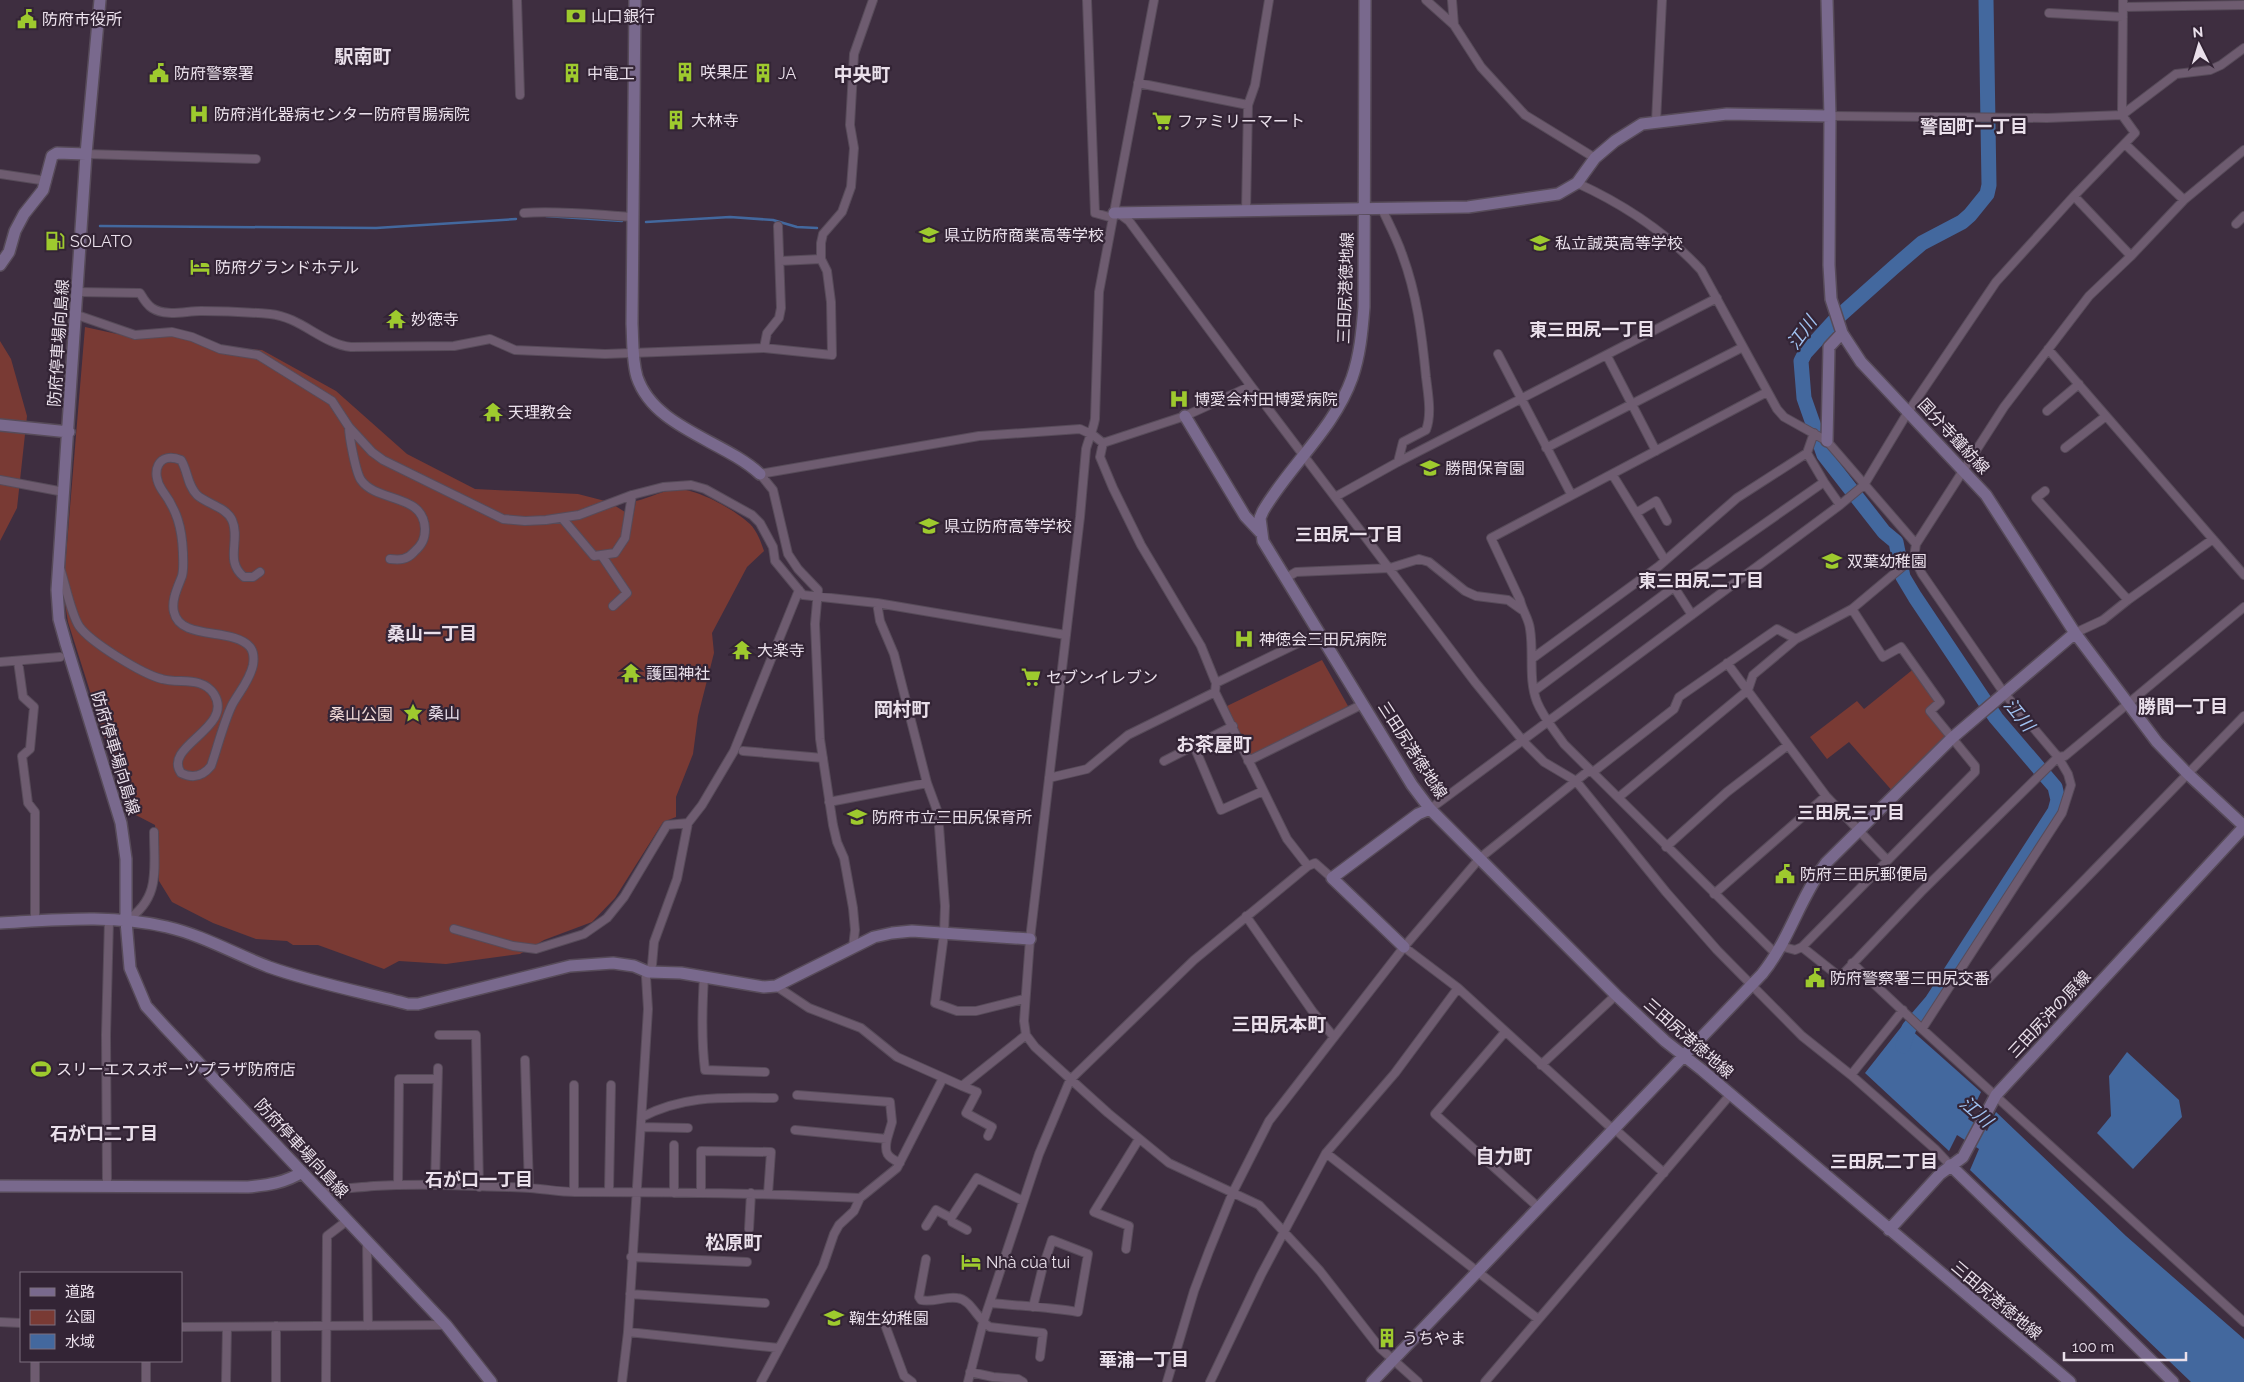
<svg xmlns="http://www.w3.org/2000/svg" width="2244" height="1382" font-family="Raleway,'Noto Sans JP',sans-serif">
<style>
.green{fill:#793a34}
.water{fill:#43689e}
.lines{fill:none;stroke-linecap:round;stroke-linejoin:round}
.stream{stroke:#43689e;stroke-width:2.5}
.river{stroke:#43689e;stroke-width:15}
.street-casing{stroke:#574b59;stroke-width:10}
.secondary-casing{stroke:#574b59;stroke-width:14}
.street{stroke:#6e5c70;stroke-width:8}
.secondary{stroke:#79698d;stroke-width:11}
.labels{text-anchor:middle;stroke-width:4.5;stroke-linejoin:round;paint-order:stroke}
.poi-label{font-size:16px;fill:#eae0eb;stroke:#332435;text-anchor:start}
.street-label{font-size:16px;fill:#eae0eb;stroke:#332435}
.park-label{font-size:16px;fill:#f3dcd9;stroke:#332435}
.neighbourhood-label{font-size:18px;font-weight:bold;fill:#eae0eb;stroke:#332435}
.water-label{font-size:18px;font-style:italic;fill:#a1c2f1;stroke:#332435}
.quarter-label{font-size:19px;font-weight:bold;fill:#eae0eb;stroke:#332435}
</style>
<rect width="100%" height="100%" fill="#3e2e40"/>
<path class="green" d="M85,327l55,12 38,-4 17,6 8,5 59,4 74,41 71,63 68,35 103,5 31,8 24,15 3,-16c13,-3 28,-11 41,-12 21,0 58,21 73,35 7,7 11,18 14,27l-17,16 -35,66 2,20 -16,63 -5,38 -17,43v20l-13,5 -48,76 -23,24 -48,18 -24,14 -74,10 -47,-3 -15,8 -66,-24h-25l-6,-4 -31,-2 -43,-16 -41,-21 -13,-21 -4,-56 -25,-13 -10,-26 -52,-164 -5,-30z
M0,341l11,18 16,57 -10,92 -17,33z
M1322,660l26,46 -98,52 -23,-52z
M1916,667l24,35 -10,9 22,27 -57,56 -46,-52 -22,17 -17,-22 47,-36 7,8z"/>
<path class="water" d="M1906,1021l3,7 72,64 -13,27 19,12 9,-19 130,124 118,103v43h-53l-221,-212 9,-21 -22,-14 -8,16 -84,-78z
M2127,1052l52,48 3,17 -49,52 -36,-36 14,-17 -2,-40z"/>
<g class="lines">
<path class="stream" d="M546,216l76,5
M646,222l84,-5 43,3 24,7 20,1
M100,226l276,2 140,-9"/>
<path class="river" d="M1903,1046l6,-18 23,-27 123,-190 3,-11 -3,-13 -59,-69 -81,-121 -12,-20 -7,-35 -12,-10 -60,-77 -20,-57 -3,-37 4,-8 31,-34 57,-51 29,-25 40,-21 8,-7 17,-21 2,-9 -3,-185"/>
<defs>
<path id="street" d="M517,0l3,95
M1087,0l8,213 18,5
M1154,0l-55,292 -4,127c-2,11 -6,19 -9,30l-6,68 -50,422 -6,82 2,14 9,12 73,66 61,50 90,42 61,66 60,77 38,34
M1426,0l28,25 27,42 44,48 70,43
M1452,0l2,25
M2123,7l121,-2
M2049,13l74,4
M1138,83l110,22
M1830,116l217,2 75,-3 54,-41 34,-4 11,-5 23,-17
M1656,122l6,-122
M2125,144l59,56
M86,154l170,5
M0,174l47,7
M1577,183c46,21 89,49 124,87l76,139 7,8 43,24 89,103
M2074,196l57,60
M1382,209c7,15 15,30 20,45 15,40 20,81 24,123 2,17 6,37 0,53l-23,12 -5,20
M1246,212l2,-107 7,-20 14,-85
M524,213c34,-3 74,2 109,4
M1121,215l8,6 122,165 224,296 48,59 21,21 32,19 90,111 51,58 85,86 49,39 84,74 15,16
M2236,224l8,-8
M780,261l41,-2
M77,292l63,1c3,5 6,11 12,15 14,9 33,3 49,3 23,0 46,1 69,3 31,3 52,30 81,33l103,-1 36,-7 25,11 90,4 159,-6 68,7 -1,-53 -4,-31 -6,-12v-16l2,-9 19,-22 9,-25 3,-39 -4,-23 4,-71 19,-54
M77,315l58,20 37,-3 20,5 28,12 38,6 74,46 17,26 23,25 11,8 120,59 22,2 21,-1 33,-5 53,-20 31,-8 28,-2 14,4 47,26 8,8 13,24 2,14 28,34 74,8 189,32
M764,348l3,-15 12,-15 2,-10 -3,-82
M2048,349l196,226
M1498,354l73,140
M1607,356l49,95
M1767,392l-276,146 29,62c2,10 9,19 10,29 4,24 -2,50 7,73 6,15 18,29 27,42l212,210
M2047,411l32,-27
M349,427c0,10 7,46 12,53 16,23 63,13 64,49 0,10 -3,16 -11,23 -7,8 -14,8 -24,7
M1103,443l-3,14 13,31 28,57 60,101 15,37 -1,9 72,147 21,27
M1546,448l197,-101
M2065,448l41,-32
M1807,453l17,29 16,23
M1612,474l53,86
M0,480l64,12
M2045,491l-9,7 92,102
M1335,497l63,-35 319,-164
M1636,513l20,-12 11,20
M562,518l32,38 21,-3 10,-15 7,-43
M602,556l25,37 -14,13
M60,568c5,15 11,46 19,58 11,16 63,48 83,53 18,5 40,-3 52,15 21,34 -52,52 -33,79 12,6 22,3 30,-7 7,-20 12,-42 21,-61 7,-13 18,-25 21,-40 1,-6 1,-13 -3,-18 -17,-20 -70,-6 -76,-35 -3,-12 4,-25 8,-36 2,-7 1,-16 1,-23 -1,-25 -6,-43 -21,-63 -12,-18 -4,-39 19,-30 7,11 6,25 16,35 10,9 29,12 35,25 9,20 -8,41 12,57h9l7,-5
M1286,578l10,-6 94,-4 29,-9 10,3 36,29 11,5 32,4 14,10
M1674,587l18,28
M877,603l3,18 14,33 33,129 11,30 7,93 -1,28 -9,69 22,8h19l48,-12
M2075,633l28,-13 25,-20 85,-61
M1533,658l126,-92 78,-68 70,-45 7,-20
M18,661l5,36 11,10 -4,42 -8,7 6,47 7,9v109
M0,662l60,-5
M1727,663l99,133 61,64
M1216,683l103,-50
M1534,691l140,-104 150,-105
M1194,746l27,64 42,-19
M743,751l80,7
M1164,761l69,-35
M1248,761l115,-57
M1049,778l38,-9 41,-34 87,-43
M1619,797l129,-107 5,-15 43,-36 56,-30 62,-52
M829,802l98,-19
M1430,809l410,-304 24,-20 44,-73 88,-130 78,-86 61,-63 -13,-18 1,-115
M1666,847l61,-55 61,-47
M1714,894l112,-98
M1246,916l67,96 21,25
M126,921c35,-23 28,-51 28,-89
M454,929l59,17 23,3 48,-15 23,-16 17,-21 43,-72 21,-2
M1780,946l15,4 7,-3 173,-175v-6l-45,-55 10,-9 -39,-55 -18,10 -31,-48
M853,947l2,-17 -2,-22 -9,-50 -7,-16 -4,-17 -13,-86 -5,-115 3,-34 -20,-21 -10,-15 -15,-64 -13,-16 219,-38 101,-7 13,6 10,8 82,-27 66,-30
M1404,947l54,41 150,137 9,6 47,42
M1802,947l34,27h7l78,-82 137,-135 7,-1 179,-149
M1852,963l70,66 322,293
M704,977c-2,32 -3,62 1,93l60,2
M1987,980l257,-264
M776,986l33,22 52,20 36,29 65,29 64,-51
M1922,1029l140,-216 9,-28 -3,-11 -10,-17 -54,-64 -82,-119 -8,-17 2,-13 88,-137 85,-111 42,-40 53,-56 60,-50
M1505,1032l-70,82 103,93
M439,1035h37l3,152
M525,1060l4,128
M1541,1065l75,-70
M1851,1075l52,-65
M574,1085v107
M962,1086l15,6 -11,21 26,14 -4,9
M642,1117c45,-23 84,-19 132,-19
M641,1127l47,1
M795,1130l92,9 5,-17 -2,-20 -93,-7
M887,1139c-3,14 0,18 13,24
M1326,1153l212,166
M107,1185l-1,-150 3,-115
M398,1185l1,-106h38
M435,1185l3,-117
M609,1190l2,-105
M321,1192c18,-4 35,-4 53,-6 52,-3 104,0 156,2 15,1 30,4 45,4 95,0 190,1 285,6
M674,1193v-48
M701,1193v-42l70,1 -3,42
M951,1218l26,-40 46,23
M926,1226l10,-16 15,8 1,4 15,8
M749,1229l2,-36
M367,1240l1,86
M1126,1249l3,-23 -35,-14 45,-73
M631,1257l116,5
M926,1259l-7,38 2,3c12,3 24,-4 36,-2 14,1 21,23 33,29l53,6 -3,24
M630,1294l135,9
M991,1303c29,3 58,4 87,9l10,-58 -36,-14 -10,30 -9,37
M0,1322l21,1
M884,1322l20,54 8,6
M276,1326v56
M181,1327l265,-2
M628,1332l151,16
M35,1361v21
M146,1361v21
M970,1372l23,5 25,2 5,3
M226,1382l1,-55
M326,1382l1,-146 21,-16
M622,1382l6,-50 20,-323 -2,-32 6,-12 2,-23 23,-63 11,-56 14,-18 32,-54 65,-161
M761,1382l62,-116 11,-32 5,-9 15,-14 6,-13 37,-30 46,-90
M968,1382l15,-59 56,-169 31,-74 124,-120 114,-94 7,-3 17,15
M1167,1382l27,-91 15,-40 24,-59 36,-71 135,-174 76,-89 107,-86h6l81,-63 5,-12 98,-68 19,10
M1210,1382l51,-107 65,-122 69,-80 63,-85
M1485,1382l245,-287"/>
<path id="secondary" d="M100,0l-14,154 -29,436 2,29 7,25 55,179 5,36v62l4,47 16,38 19,21 281,298 45,57
M635,0l-3,324c1,17 0,36 5,53 17,51 86,63 123,97
M1365,0l-1,307c-2,25 -4,48 -12,71 -18,51 -63,88 -89,133l-3,7 3,23 149,244 18,24 186,186 49,46 37,29 368,312
M1827,0l3,116 -1,149 2,34 11,34 19,29 125,133 89,138 82,109 30,31 57,53
M1114,213l354,-6 90,-13 19,-11 18,-25 20,-17 27,-17 85,-10 103,2
M0,265l9,-13 6,-21 9,-17 19,-24 9,-34 5,-3 29,1
M1185,416l60,100 15,16
M0,425l69,7
M1827,441l2,-94 13,-14
M0,923c54,-3 113,-9 167,4 35,8 68,27 102,40 45,16 93,25 139,37h10l152,-38 43,-3 21,3 14,6 33,1 83,14 12,-1 98,-49 18,-4 20,-2 118,8
M1404,947l-72,-69 86,-64 12,-5
M1950,1165l136,131 87,86
M0,1186l248,1c20,-2 37,-4 54,-15
M1889,1230l51,-56 23,-17 33,-62 248,-268
M1372,1382l390,-408c27,-33 38,-77 64,-111l126,-125 123,-105"/>
</defs>
<use href="#street" class="street-casing"/>
<use href="#secondary" class="secondary-casing"/>
<use href="#street" class="street"/>
<use href="#secondary" class="secondary"/>
</g>
<defs>
<symbol id="bank-bare" viewBox="-9 -9 18 18"><path d="M-6-4H6V4H-6ZM0-2.3a2.3 2.3 0 1 0 0 4.6a2.3 2.3 0 1 0 0-4.6Z" fill="#9eca2e" stroke="#332435" stroke-width="2.5" paint-order="stroke"/></symbol>
<symbol id="civic-bare" viewBox="-9 -9 18 18"><path d="M-.6-6.5H3V-4.5H.6V-3L4-1V1h2V6H-6V1h2V-1L-.6-3ZM-1.2 2.5V6h2.4V2.5Z" fill="#9eca2e" stroke="#332435" stroke-width="2.5" paint-order="stroke"/></symbol>
<symbol id="building-bare" viewBox="-9 -9 18 18"><path d="M-4-6H4V6H1V3H-1V6H-4ZM-2.5-4.3h1.7v1.8h-1.7ZM.8-4.3h1.7v1.8H.8ZM-2.5-1h1.7V.8h-1.7ZM.8-1h1.7V.8H.8Z" fill="#9eca2e" stroke="#332435" stroke-width="2.5" paint-order="stroke"/></symbol>
<symbol id="hospital-bare" viewBox="-9 -9 18 18"><path d="M-5-5h3v3.5h4V-5h3V5h-3V1.5h-4V5h-3Z" fill="#9eca2e" stroke="#332435" stroke-width="2.5" paint-order="stroke"/></symbol>
<symbol id="supermarket-bare" viewBox="-9 -9 18 18"><path d="M-6-5.5h2.5l.6 2H6L4.5 2H-2.5L-4.4-4H-6ZM-1.5 3.2a1.3 1.3 0 1 0 .1 0ZM3 3.2a1.3 1.3 0 1 0 .1 0Z" fill="#9eca2e" stroke="#332435" stroke-width="2.5" paint-order="stroke"/></symbol>
<symbol id="school-bare" viewBox="-9 -9 18 18"><path d="M0-5L7-2L0 1L-7-2ZM-4 1L0 2.5L4 1V4Q0 6-4 4Z" fill="#9eca2e" stroke="#332435" stroke-width="2.5" paint-order="stroke"/></symbol>
<symbol id="fuel-bare" viewBox="-9 -9 18 18"><path d="M-5.5-6h7V0h2V4h1.3V-2.5L3-4.5l.8-.8L6-3V5H2.5V1h-1V6h-7ZM-4.2-4.7v3.2H.2V-4.7Z" fill="#9eca2e" stroke="#332435" stroke-width="2.5" paint-order="stroke"/></symbol>
<symbol id="hotel-bare" viewBox="-9 -9 18 18"><path d="M-6-4.5h1.5V1H6V5H4.5V3h-9V5H-6ZM-4 0a1.8 1.8 0 1 1 3.6 0ZM.5 0V-2.5h3Q6-2.5 6 0Z" fill="#9eca2e" stroke="#332435" stroke-width="2.5" paint-order="stroke"/></symbol>
<symbol id="temple-bare" viewBox="-9 -9 18 18"><path d="M0-6L5-2H3V0L6.5 2.5H4V6H1.5V3h-3V6H-4V2.5H-6.5L-3 0V-2H-5Z" fill="#9eca2e" stroke="#332435" stroke-width="2.5" paint-order="stroke"/></symbol>
<symbol id="sight-bare" viewBox="-9 -9 18 18"><path d="M0-6L1.8-2.2L6-1.7L2.9 1.2L3.7 5.4L0 3.3L-3.7 5.4L-2.9 1.2L-6-1.7L-1.8-2.2Z" fill="#9eca2e" stroke="#332435" stroke-width="2.5" paint-order="stroke"/></symbol>
<symbol id="stadium-bare" viewBox="-9 -9 18 18"><path d="M0-5a6.5 5 0 1 0 0 10a6.5 5 0 1 0 0-10ZM-3.5-1.8h7v3.6h-7Z" fill="#9eca2e" stroke="#332435" stroke-width="2.5" paint-order="stroke"/></symbol>
</defs>
<g fill-rule="evenodd">
<use href="#bank-bare" x="562" y="2" width="28" height="28"/>
<use href="#civic-bare" x="13" y="5" width="28" height="28"/>
<use href="#building-bare" x="671" y="58" width="28" height="28"/>
<use href="#civic-bare" x="145" y="59" width="28" height="28"/>
<use href="#building-bare" x="558" y="59" width="28" height="28"/>
<use href="#building-bare" x="749" y="59" width="28" height="28"/>
<use href="#hospital-bare" x="185" y="100" width="28" height="28"/>
<use href="#building-bare" x="662" y="106" width="28" height="28"/>
<use href="#supermarket-bare" x="1148" y="107" width="28" height="28"/>
<use href="#school-bare" x="915" y="221" width="28" height="28"/>
<use href="#fuel-bare" x="41" y="227" width="28" height="28"/>
<use href="#school-bare" x="1526" y="229" width="28" height="28"/>
<use href="#hotel-bare" x="186" y="253" width="28" height="28"/>
<use href="#temple-bare" x="382" y="305" width="28" height="28"/>
<use href="#hospital-bare" x="1165" y="385" width="28" height="28"/>
<use href="#temple-bare" x="479" y="398" width="28" height="28"/>
<use href="#school-bare" x="1416" y="454" width="28" height="28"/>
<use href="#school-bare" x="915" y="512" width="28" height="28"/>
<use href="#school-bare" x="1818" y="547" width="28" height="28"/>
<use href="#hospital-bare" x="1230" y="625" width="28" height="28"/>
<use href="#temple-bare" x="728" y="636" width="28" height="28"/>
<use href="#temple-bare" x="617" y="659" width="28" height="28"/>
<use href="#supermarket-bare" x="1017" y="663" width="28" height="28"/>
<use href="#sight-bare" x="399" y="699" width="28" height="28"/>
<use href="#school-bare" x="843" y="803" width="28" height="28"/>
<use href="#civic-bare" x="1771" y="860" width="28" height="28"/>
<use href="#civic-bare" x="1801" y="964" width="28" height="28"/>
<use href="#stadium-bare" x="27" y="1055" width="28" height="28"/>
<use href="#hotel-bare" x="957" y="1248" width="28" height="28"/>
<use href="#school-bare" x="820" y="1304" width="28" height="28"/>
<use href="#building-bare" x="1373" y="1324" width="28" height="28"/>
</g>
<g class="labels">
<g class="poi-label">
<text x="591" y="22">山口銀行</text>
<text x="42" y="25">防府市役所</text>
<text x="700" y="78">咲果圧</text>
<text x="174" y="79">防府警察署</text>
<text x="587" y="79">中電工</text>
<text x="778" y="79">JA</text>
<text x="214" y="120">防府消化器病センター防府胃腸病院</text>
<text x="691" y="126">大林寺</text>
<text x="1177" y="127">ファミリーマート</text>
<text x="944" y="241">県立防府商業高等学校</text>
<text x="70" y="247">SOLATO</text>
<text x="1555" y="249">私立誠英高等学校</text>
<text x="215" y="273">防府グランドホテル</text>
<text x="411" y="325">妙徳寺</text>
<text x="1194" y="405">博愛会村田博愛病院</text>
<text x="508" y="418">天理教会</text>
<text x="1445" y="474">勝間保育園</text>
<text x="944" y="532">県立防府高等学校</text>
<text x="1847" y="567">双葉幼稚園</text>
<text x="1259" y="645">神徳会三田尻病院</text>
<text x="757" y="656">大楽寺</text>
<text x="646" y="679">護国神社</text>
<text x="1046" y="683">セブンイレブン</text>
<text x="428" y="719">桑山</text>
<text x="872" y="823">防府市立三田尻保育所</text>
<text x="1800" y="880">防府三田尻郵便局</text>
<text x="1830" y="984">防府警察署三田尻交番</text>
<text x="56" y="1075">スリーエススポーツプラザ防府店</text>
<text x="986" y="1268">Nhà của tui</text>
<text x="849" y="1324">鞠生幼稚園</text>
<text x="1402" y="1344">うちやま</text>
</g>
<g class="street-label">
<text transform="translate(1345 288) rotate(-88)" y="6">三田尻港徳地線</text>
<text transform="translate(58 343) rotate(-86)" y="6">防府停車場向島線</text>
<text transform="translate(1954 436) rotate(47)" y="6">国分寺鐘紡線</text>
<text transform="translate(1413 750) rotate(57)" y="6">三田尻港徳地線</text>
<text transform="translate(116 753) rotate(73)" y="6">防府停車場向島線</text>
<text transform="translate(2049 1014) rotate(-47)" y="6">三田尻沖の原線</text>
<text transform="translate(1689 1038) rotate(41)" y="6">三田尻港徳地線</text>
<text transform="translate(302 1148) rotate(47)" y="6">防府停車場向島線</text>
<text transform="translate(1997 1300) rotate(40)" y="6">三田尻港徳地線</text>
</g>
<g class="park-label">
<text x="361" y="720">桑山公園</text>
</g>
<g class="neighbourhood-label">
<text x="1974" y="133">警固町一丁目</text>
<text x="1592" y="336">東三田尻一丁目</text>
<text x="1349" y="541">三田尻一丁目</text>
<text x="1701" y="587">東三田尻二丁目</text>
<text x="432" y="640">桑山一丁目</text>
<text x="2183" y="713">勝間一丁目</text>
<text x="1851" y="819">三田尻三丁目</text>
<text x="104" y="1140">石が口二丁目</text>
<text x="1884" y="1168">三田尻二丁目</text>
<text x="479" y="1186">石が口一丁目</text>
<text x="1144" y="1366">華浦一丁目</text>
</g>
<g class="water-label">
<text transform="translate(1802 333) rotate(-54)" y="6">江川</text>
<text transform="translate(2019 715) rotate(51)" y="6">江川</text>
<text transform="translate(1976 1112) rotate(41)" y="6">江川</text>
</g>
<g class="quarter-label">
<text x="363" y="63">駅南町</text>
<text x="862" y="81">中央町</text>
<text x="902" y="716">岡村町</text>
<text x="1214" y="751">お茶屋町</text>
<text x="1279" y="1031">三田尻本町</text>
<text x="1504" y="1163">自力町</text>
<text x="734" y="1249">松原町</text>
</g>
</g>
<rect x="20" y="1272" width="162" height="90" fill="#332435" stroke="#7c6f7e"/>
<rect x="30" y="1288" width="25" height="8" fill="#79698d" stroke="#7c6f7e"/>
<text x="65" y="1297" font-size="15" fill="#eae0eb">道路</text>
<rect x="30" y="1310" width="25" height="15" fill="#793a34" stroke="#7c6f7e"/>
<text x="65" y="1322" font-size="15" fill="#eae0eb">公園</text>
<rect x="30" y="1334" width="25" height="15" fill="#43689e" stroke="#7c6f7e"/>
<text x="65" y="1347" font-size="15" fill="#eae0eb">水域</text>
<g transform="translate(2199 45) rotate(355)" stroke="#332435" stroke-width="4" paint-order="stroke">
<path d="M0-4L9 19L0 12L-9 19Z" fill="#eae0eb"/>
<text y="-8" font-size="14" font-weight="bold" text-anchor="middle" fill="#eae0eb">N</text>
</g>
<path d="M2064 1352v8h122v-8" fill="none" stroke="#eae0eb" stroke-width="2.5"/>
<text x="2072" y="1352" font-size="15" fill="#eae0eb" stroke="#332435" stroke-width="4" paint-order="stroke">100 m</text>
</svg>
